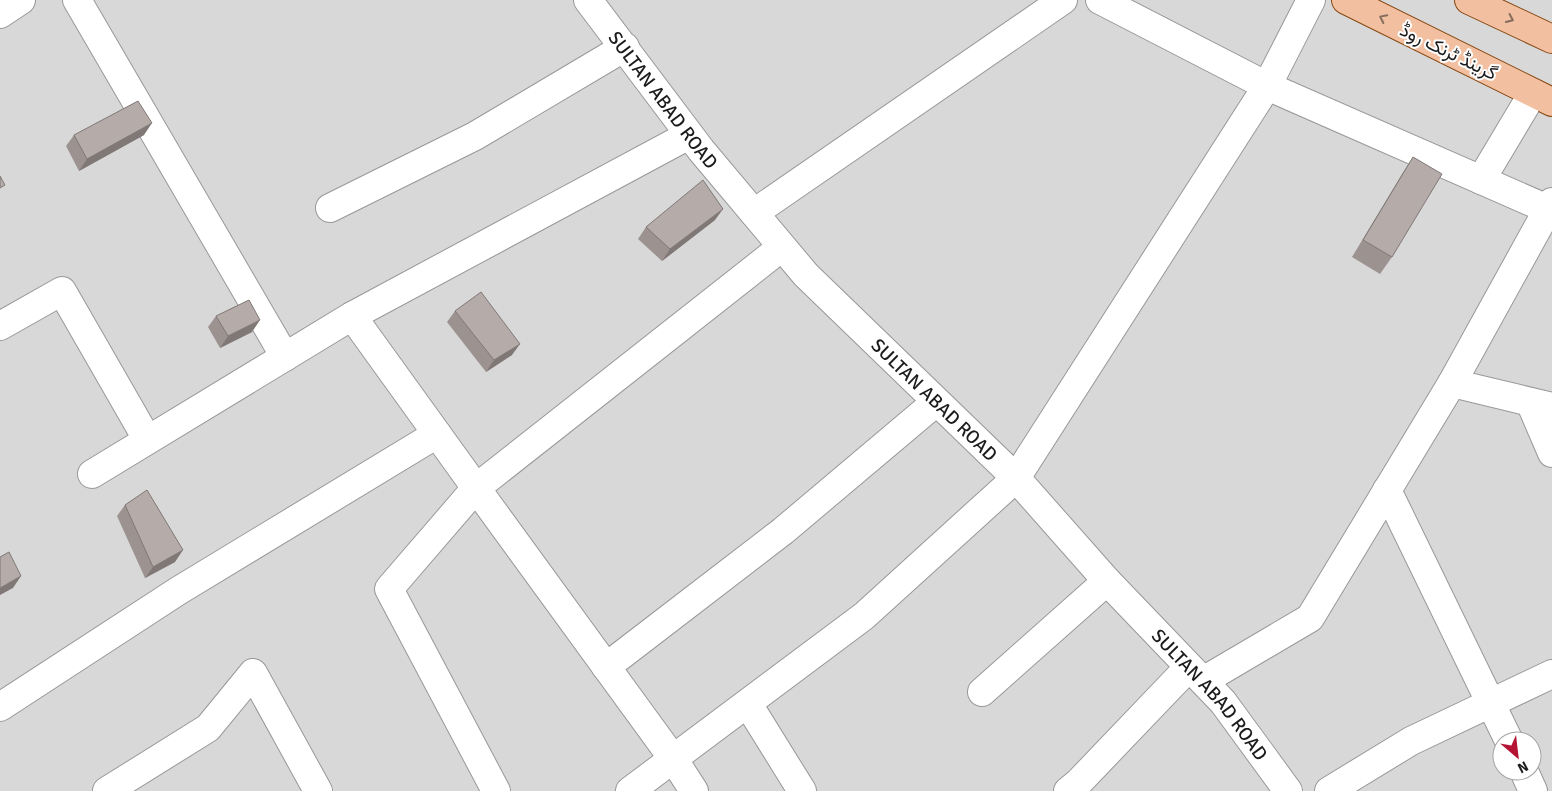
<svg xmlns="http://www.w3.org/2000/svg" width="1552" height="791" font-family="Signika,Vazirmatn,sans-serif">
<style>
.residential{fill:#d9d8d9;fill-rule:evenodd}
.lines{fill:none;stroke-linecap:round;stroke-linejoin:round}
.minor-casing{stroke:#989898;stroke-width:30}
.major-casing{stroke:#85460e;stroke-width:30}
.minor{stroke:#fff;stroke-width:28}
.major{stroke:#f2bfa1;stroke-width:28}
.wall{fill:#9c9390}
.shaded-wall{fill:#7f7876}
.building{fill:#b5aba8;stroke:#7f7876}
.oneway{stroke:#866d5e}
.labels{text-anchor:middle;stroke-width:4;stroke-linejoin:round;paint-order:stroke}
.street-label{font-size:19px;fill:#1b1b1b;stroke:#fff}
</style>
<rect width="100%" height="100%" fill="#ece7e2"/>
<path class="residential" d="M0,0h1552v791h-1552zM1502,741h30v30h-30z"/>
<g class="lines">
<defs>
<g id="minor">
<path d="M77,0l208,357"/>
<path id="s1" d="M588,0l113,150 105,125 210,203 91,103 116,121 65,89"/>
<path d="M1100,0l167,86 285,125"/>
<path d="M0,14l21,-14"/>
<path d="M1481,180l52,-87"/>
<path d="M1552,202l-100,181 100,24"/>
<path d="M330,208l145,-72 150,-89"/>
<path d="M754,213l309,-213"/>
<path d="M352,316l124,172 306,-241"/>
<path d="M0,326l62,-35 85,148"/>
<path d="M1530,402l22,51"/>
<path d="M92,474l260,-158 337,-181"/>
<path d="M1387,490l122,251"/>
<path d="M606,667l177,-136 153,-129"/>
<path d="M1203,681l107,-63 142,-235"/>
<path d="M982,692l125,-111"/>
<path d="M748,704l54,87"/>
<path d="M0,707l178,-116 259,-157"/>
<path d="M1524,771l9,20"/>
<path d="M107,791l101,-63 45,-55 65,118"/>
<path d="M496,791l-107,-202 87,-101 198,272 20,31"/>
<path d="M630,791l234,-175 152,-138 251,-392 44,-86"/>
<path d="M1068,791l11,-9 110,-115"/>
<path d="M1329,791l82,-50 141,-67"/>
</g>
<path id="major" d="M1346,0l206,102
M1469,0l83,39"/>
</defs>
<use href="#minor" class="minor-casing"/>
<use href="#major" class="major-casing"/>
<use href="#minor" class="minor"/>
<use href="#major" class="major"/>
</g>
<path class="wall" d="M74,135h70l-65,36 -13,-25z
M1413,157l-21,100 -12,17 -28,-17 50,-83z
M715,220l-53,41 -24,-22 8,-12z
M455,311l57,44 -26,17 -39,-50z
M216,316l36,16 -32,16 -12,-21z
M125,505l50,57 -30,16 -28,-62z"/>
<path class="shaded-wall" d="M152,123l-8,12 -65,36 8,-12z
M723,209l-8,11 -53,41 8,-12z
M260,320l-8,12 -32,16 8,-12z
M520,344l-8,11 -26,17 8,-12z
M183,550l-8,12 -30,16 8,-11z
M21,576l-8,12 -13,7v-7z"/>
<path class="building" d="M138,101l14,22 -65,36 -13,-24z
M1413,157l29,17 -50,83 -29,-17z
M0,176l5,9 -5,3z
M703,180l20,29 -53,40 -24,-22z
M481,292l39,52 -26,16 -39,-49z
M249,300l11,20 -32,16 -12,-20z
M147,490l36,60 -30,17 -28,-62z
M9,552l12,24 -21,12v-31z"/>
<defs><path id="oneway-chevron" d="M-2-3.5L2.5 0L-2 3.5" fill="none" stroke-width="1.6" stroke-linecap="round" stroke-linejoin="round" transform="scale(1.25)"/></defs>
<g class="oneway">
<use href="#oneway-chevron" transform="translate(1383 18) rotate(-154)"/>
<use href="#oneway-chevron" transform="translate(1510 19) rotate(25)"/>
</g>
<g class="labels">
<g class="street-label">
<text transform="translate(1449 51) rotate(26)" y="7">گرینڈ ٹرنک روڈ</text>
<text dy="7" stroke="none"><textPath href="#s1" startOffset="125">SULTAN ABAD ROAD</textPath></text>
<text dy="7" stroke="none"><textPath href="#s1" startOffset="530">SULTAN ABAD ROAD</textPath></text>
<text dy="7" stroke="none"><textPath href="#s1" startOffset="934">SULTAN ABAD ROAD</textPath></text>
</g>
</g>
<g transform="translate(1517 756) rotate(152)"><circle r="24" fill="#ffffff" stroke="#a4a4a4"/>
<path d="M0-4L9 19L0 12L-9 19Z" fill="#b41333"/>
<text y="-8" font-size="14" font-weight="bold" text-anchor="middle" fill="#1b1b1b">N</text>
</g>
</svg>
